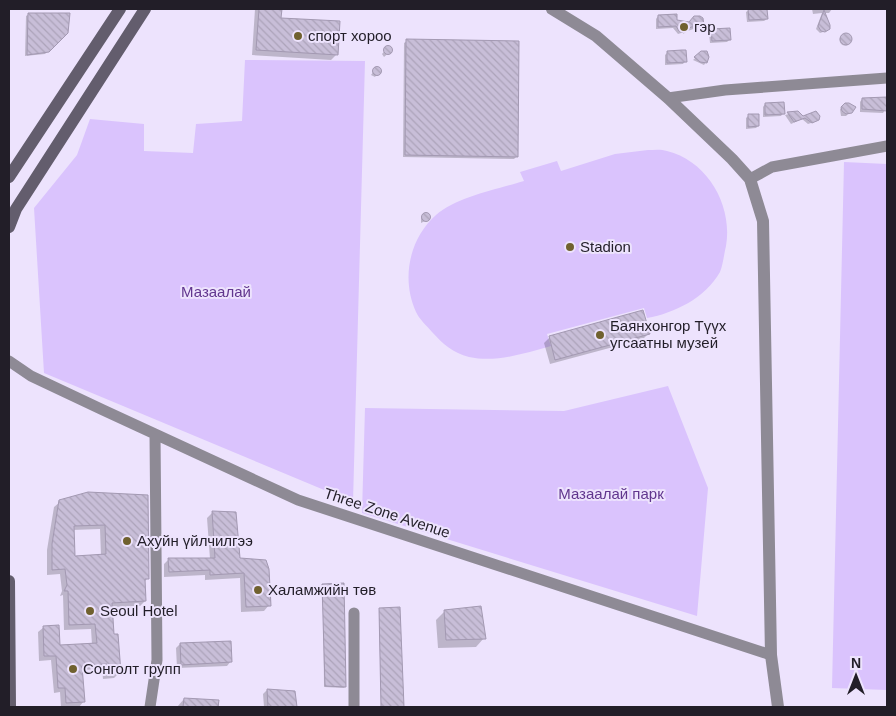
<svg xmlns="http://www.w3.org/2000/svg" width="896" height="716" font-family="Arial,sans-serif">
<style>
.green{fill:#dac3fd}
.shadow{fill:#0003;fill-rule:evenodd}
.building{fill:url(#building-back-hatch);stroke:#a399b2;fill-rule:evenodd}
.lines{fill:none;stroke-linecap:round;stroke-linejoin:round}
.minor{stroke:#8e8a95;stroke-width:11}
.tertiary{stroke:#8e8a95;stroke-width:12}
.secondary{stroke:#635d6d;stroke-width:12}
.poi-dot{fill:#70612f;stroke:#ede3fd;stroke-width:2}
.labels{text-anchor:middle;stroke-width:4;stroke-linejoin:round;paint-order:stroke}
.poi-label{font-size:15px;fill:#221e28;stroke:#ede3fd;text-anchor:start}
.park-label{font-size:15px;fill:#61368e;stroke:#ede3fd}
.street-label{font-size:15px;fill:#221e28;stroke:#ede3fd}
</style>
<defs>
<pattern id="building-back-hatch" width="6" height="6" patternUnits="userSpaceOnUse" patternTransform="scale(1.25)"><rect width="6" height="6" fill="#c8bed8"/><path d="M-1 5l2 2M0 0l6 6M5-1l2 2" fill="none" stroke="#aca3b9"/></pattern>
</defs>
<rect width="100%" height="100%" fill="#ede3fd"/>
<path class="green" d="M245,60l120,1 -12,441 -309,-129 -10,-165 43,-53 13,-36 54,5v27l49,2 3,-29 46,-3z
M648,150c6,0 13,-1 19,1 41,10 66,55 59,95 -2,8 -3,19 -6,26 -15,26 -45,41 -73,46l-3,-10 -97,26 4,12c-26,7 -54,17 -82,11 -16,-4 -26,-13 -37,-25 -5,-6 -13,-13 -16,-20 -15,-33 -7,-73 20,-97 20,-18 62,-26 88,-34l-4,-9 37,-11 4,10 54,-17z
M844,162l43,2v526l-55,-2z
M668,386l40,102 -11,128 -335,-103 3,-105 199,3z"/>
<path class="shadow" d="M255,9h26l-1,10 56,36 -5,5 -79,-5z
M766,9l1,10 -3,2 -17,1 -1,-10 3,-2z
M812,9h20l-3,4h-5l2,18 -6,2 -4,-4 6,-16 -9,1z
M29,14l38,19 -22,21 -20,2 1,-40z
M658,16l18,5 27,5 -25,8 -5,-6 -17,1v-10z
M712,31l18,8 -3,3 -17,1 -1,-10z
M839.5 40a5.5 5.5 0 1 1 11 0a5.5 5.5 0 1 1-11 0Z
M407,41l110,115 -3,3 -111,-2 1,-114z
M388,47l3,4 -7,6 -2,-3z
M702,52l4,10 -2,3 -11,-5z
M667,53l18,8 -2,3 -18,1v-10z
M376,68l4,2 -5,7 -4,-2z
M862,99l25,2v6l-4,6 -23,-1v-10z
M765,104l18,9 -2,3 -18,1v-10z
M846,104l3,9 -3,3h-5l-1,-7z
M797,112l6,5 14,4 -9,3 -6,-5 -11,5 -6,-9z
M749,115l9,11 -2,2 -10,1v-11z
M428,214l1,5 -8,4v-5z
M648,334l-5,5 -93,25 -6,-21 6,-6z
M88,493l60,85 -4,4 1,19 -5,5 -29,1 1,28 7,38 -5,5 -11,1 -1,-10 -21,1 3,31 -5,6h-18l-1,-15 -6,1 -3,-33 -12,1 -1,-29 6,-5 15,20 33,-2 -1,-16 -27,1 -1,-35 -3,1 2,-5 -2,-17 -13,1v-25l7,-43 6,-5zM100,529l1,27 -28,1 -1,-27z
M212,513l57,92 -5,6 -23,1 -1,-34 -35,2v-5l-41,2v-13l5,-5h41l-3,-41z
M323,585l22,102 -1,1 -20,-1z
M480,608l4,30 -8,9 -38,1 -2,-28 8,-8z
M399,609l4,98h-22l-2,-97z
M230,642l1,19 -4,5 -50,2 -1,-20 4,-4z
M267,690l27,2 1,15h-31l-1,-13z
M184,699l35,3v5h-42z"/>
<path class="building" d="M259,9h23l-1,9 59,3 -2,34 -82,-5z
M748,9h19l1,10 -19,1z
M824,10l6,15v4l-5,3 -4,-1 -3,-5z
M28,13h42l-2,20 -19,19 -22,3z
M677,14v6l12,2 5,-6h6l3,2 1,8 -13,1 -7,6 -5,-2 -3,-5 -18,1v-12z
M730,28l1,12 -19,1 -1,-12z
M840 39a6 6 0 1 1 12 0a6 6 0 1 1-12 0Z
M406,39l113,2 -1,116 -113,-2z
M383.5 50a4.5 4.5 0 1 1 9 0a4.5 4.5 0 1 1-9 0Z
M682,50h4l1,12 -20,1v-12z
M701,51h6l2,6 -2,6 -7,-1 -6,-5z
M372.5 71a4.5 4.5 0 1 1 9 0a4.5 4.5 0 1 1-9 0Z
M887,97v14l-25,-2v-11z
M784,102l1,12 -20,1v-12z
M849,103l7,4 -4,6 -6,1 -4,-3 -1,-4 4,-4z
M798,111l5,5 13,-5 4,5 -1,4 -7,3 -7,-5 -11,4 -7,-10z
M748,114h11v12l-11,1z
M421.5 217a4.5 4.5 0 1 1 9 0a4.5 4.5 0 1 1-9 0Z
M643,310l7,24 -95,26 -6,-24z
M88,492l60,3 1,84h-4l1,22 -34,2 2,31h4l3,39 -13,1 -1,-10 -25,2 3,36 -19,1 -1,-15h-7l-2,-32h-12l-1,-30 16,-1 1,20 37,-2 -2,-19 -26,1 -1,-34h-4l3,-6 -2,-16 -13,1v-26l7,-44zM105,525l1,29 -31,2 -1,-30z
M212,511l24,1 4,46 26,2 3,9 2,37 -25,1 -2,-34 -34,2v-5l-41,2 -1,-14h47z
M344,583l2,104 -21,-1 -3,-102z
M481,606l5,33 -40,1 -2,-30z
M400,607l4,100h-23l-2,-99z
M231,641l1,21 -51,3 -1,-22z
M267,689l28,2 2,16h-29z
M184,698l35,2 -1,7h-35z"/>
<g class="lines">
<path class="minor" d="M668,98l57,-8 162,-12
M750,179l22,-12 115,-21
M9,361l22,15 72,34 195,90 473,155
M354,613v94
M150,707l7,-47 -2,-226"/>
<path class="tertiary" d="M552,9l44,27 72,62 64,61 18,20 13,42 8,434 7,52"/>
<path class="secondary" d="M9,177l111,-168
M9,227l7,-18 129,-200
M9,581l1,126"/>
</g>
<g class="poi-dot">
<circle cx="684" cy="27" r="5"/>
<circle cx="298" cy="36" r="5"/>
<circle cx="570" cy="247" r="5"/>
<circle cx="600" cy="335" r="5"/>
<circle cx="127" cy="541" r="5"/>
<circle cx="258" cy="590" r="5"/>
<circle cx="90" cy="611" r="5"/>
<circle cx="73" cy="669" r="5"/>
</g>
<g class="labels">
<g class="poi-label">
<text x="694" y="32">гэр</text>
<text x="308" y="41">спорт хороо</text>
<text x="580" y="252">Stadion</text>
<text x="610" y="331">Баянхонгор Түүх<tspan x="610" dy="17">угсаатны музей</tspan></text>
<text x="137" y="546">Ахуйн үйлчилгээ</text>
<text x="268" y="595">Халамжийн төв</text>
<text x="100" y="616">Seoul Hotel</text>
<text x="83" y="674">Сонголт групп</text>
</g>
<g class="park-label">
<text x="216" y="297">Мазаалай</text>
<text x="611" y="499">Мазаалай парк</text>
</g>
<g class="street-label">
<text transform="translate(387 513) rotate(18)" y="5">Three Zone Avenue</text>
</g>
</g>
<rect width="896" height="716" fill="none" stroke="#221e28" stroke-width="20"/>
<g transform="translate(856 676)" stroke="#ede3fd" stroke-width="4" paint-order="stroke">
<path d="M0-4L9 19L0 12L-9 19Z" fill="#221e28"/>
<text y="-8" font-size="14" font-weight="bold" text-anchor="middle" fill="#221e28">N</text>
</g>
</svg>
